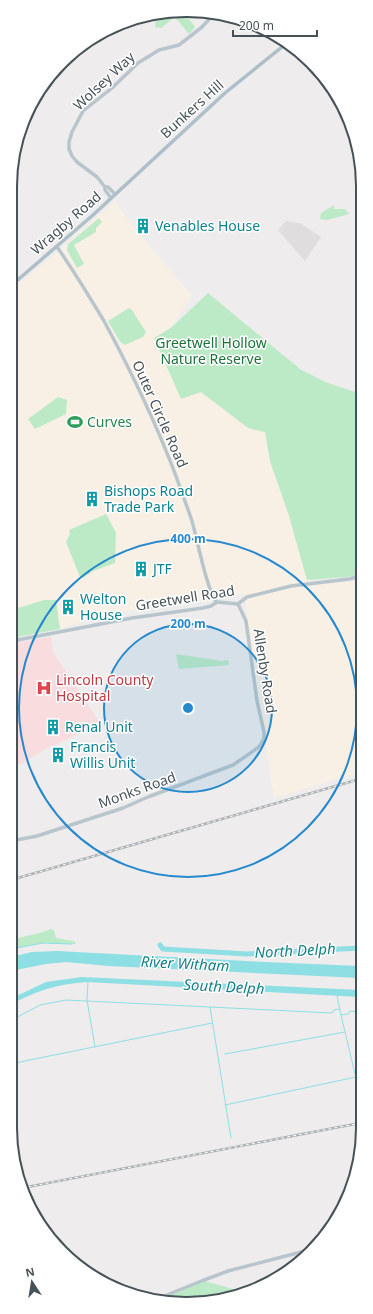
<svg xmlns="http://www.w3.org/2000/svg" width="373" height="1314" font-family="'Noto Sans',sans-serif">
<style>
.commercial{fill:#f9f0e5}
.education{fill:#dfdddd}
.medical{fill:#f8dcde}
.green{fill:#bceac7}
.water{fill:#8ddfe4}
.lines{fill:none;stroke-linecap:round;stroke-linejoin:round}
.stream{stroke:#8ddfe4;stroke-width:1}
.river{stroke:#8ddfe4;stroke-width:5}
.secondary{stroke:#b8c5cc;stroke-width:3.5}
.primary{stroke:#adbfc9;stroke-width:3.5}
.rail-casing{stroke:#aeb2b6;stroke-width:2.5}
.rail{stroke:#fff;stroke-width:1;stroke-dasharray:3;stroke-linecap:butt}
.ring{fill:none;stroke:#2789cd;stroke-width:2}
.labels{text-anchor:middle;stroke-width:3;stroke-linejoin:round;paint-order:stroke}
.street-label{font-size:14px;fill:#465257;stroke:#fff}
.culture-label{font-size:14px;fill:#0d838f;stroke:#fff;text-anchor:start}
.park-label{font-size:14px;fill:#1d723b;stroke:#fff}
.leisure-label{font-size:14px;fill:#27864d;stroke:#fff;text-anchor:start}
.health-label{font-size:14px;fill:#be3a42;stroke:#fff;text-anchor:start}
.water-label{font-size:15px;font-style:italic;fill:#167f85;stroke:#fff}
.rim{fill:none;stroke:#465257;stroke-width:2}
.centre{fill:#2789cd;stroke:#fff;stroke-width:2}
.ring-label{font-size:12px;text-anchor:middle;font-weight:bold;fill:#2789cd;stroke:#fff;stroke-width:3;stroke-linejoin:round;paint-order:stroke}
</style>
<rect width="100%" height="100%" fill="#eeecec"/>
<path class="commercial" d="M115,201l13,19 64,76 -21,31 -16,12 27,59 19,-6 47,36 17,4 5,29 19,55 18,64 3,5 51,-4 -1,191 -86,26 -16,-105 -14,-100 -45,9 -98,12 -41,15 -48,9 1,-350 40,-32z"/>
<path class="education" d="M286,221l14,2 21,14 -16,24 -27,-31z"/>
<path class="medical" d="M51,637l2,15 48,72 -56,25 -23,15 -11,1 1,-122z"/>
<path class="green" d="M156,13h28l11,14 -6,7 -14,-17 -14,11 -6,-1z
M334,205v4h11l4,5 -22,6 -7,-1 1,-6z
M99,218l3,4 -6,6v4l-22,13 10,19 -7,4 -10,-18 1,-6z
M208,293l92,76 25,13 36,12v180l-15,3 -39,3 -18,-64 -19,-55 -5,-29 -17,-4 -47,-36 -20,7 -27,-61 18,-11z
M129,308l3,2 14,22 -3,5 -18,8 -5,-3 -12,-21z
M58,397l9,3 -1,14 -31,15 -7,-10z
M106,514l10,19 -1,30 -22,8 -10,7 -3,-1 -14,-35 4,-8 -1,-4z
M44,600h12l4,29 -48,9v-28z
M176,654l46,7 6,-1 1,5 -50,4z
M51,929l3,1 2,8 18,3 2,3 -33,-1 -32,6v-9l32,-8z
M204,1281l40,11 -12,6 -57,6 -15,-4z"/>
<path class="water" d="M57,951l208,11 95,4v12l-252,-12 -42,-4 -20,2 -35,7v-14l21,-5z
M82,977l278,13v7l-273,-15c-31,2 -50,9 -77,23v-6l36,-17z"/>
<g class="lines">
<path class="stream" d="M11,949l32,-6 29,1
M88,982l-1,18 8,47
M337,996l4,19 19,80
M210,1007l21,131
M341,1015l7,-1 2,-3 10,1
M10,1021l30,-16 26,-5 266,13 2,-3 5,-1
M225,1054l120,-22
M10,1064l202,-41
M225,1105l131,-28"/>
<path class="river" d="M160,945l3,4 84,5 113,-6"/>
<path class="secondary" d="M105,187h3l7,7
M111,198l-6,-8v-3l-8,-10 -20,-15 -5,-6 -3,-7v-7l3,-10 11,-21 29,-23 26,-25 21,-13 20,-5 23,-18 13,-14
M57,247c17,24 32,49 47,74 27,50 52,102 72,155 5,15 11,30 16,45 5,17 15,71 25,81
M12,641l120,-23 71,-10 8,-2 6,-4 21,2 9,-7 44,-11 58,-7 12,-3
M11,841l26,-5 86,-28 25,-11 85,-32 26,-18 5,-8v-7l-7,-31 -11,-80 -8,-17
M157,1299l47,-19 24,-9 81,-21"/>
<path class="primary" d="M13,284l80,-69 132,-122 62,-50"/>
<defs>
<path id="rail" d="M11,880l349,-101
M22,1188l338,-65"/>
</defs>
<use href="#rail" class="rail-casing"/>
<use href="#rail" class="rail"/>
</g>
<circle cx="188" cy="708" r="84" fill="#2789cd" fill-opacity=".12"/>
<g class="ring">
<circle cx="188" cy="708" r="84"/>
<circle cx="188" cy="708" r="169"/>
</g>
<defs>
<symbol id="building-bare" viewBox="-9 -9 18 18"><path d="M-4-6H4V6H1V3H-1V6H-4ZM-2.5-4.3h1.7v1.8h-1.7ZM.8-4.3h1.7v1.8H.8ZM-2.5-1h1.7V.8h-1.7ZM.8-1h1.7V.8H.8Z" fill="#0f9aa8" stroke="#fff" stroke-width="2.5" paint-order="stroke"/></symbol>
<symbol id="stadium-bare" viewBox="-9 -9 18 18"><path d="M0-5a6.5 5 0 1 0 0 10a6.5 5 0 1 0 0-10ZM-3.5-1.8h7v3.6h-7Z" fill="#2e9e5b" stroke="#fff" stroke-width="2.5" paint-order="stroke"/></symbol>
<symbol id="hospital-bare" viewBox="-9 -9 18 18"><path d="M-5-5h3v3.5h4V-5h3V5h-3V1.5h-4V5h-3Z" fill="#e0444e" stroke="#fff" stroke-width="2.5" paint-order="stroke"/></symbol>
</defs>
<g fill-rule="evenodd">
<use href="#building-bare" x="132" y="215" width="22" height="22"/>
<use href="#stadium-bare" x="64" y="411" width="22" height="22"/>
<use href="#building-bare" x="81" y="488" width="22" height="22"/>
<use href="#building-bare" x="130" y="558" width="22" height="22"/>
<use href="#building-bare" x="57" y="596" width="22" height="22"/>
<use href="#hospital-bare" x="33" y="677" width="22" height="22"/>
<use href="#building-bare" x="42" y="716" width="22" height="22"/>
<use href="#building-bare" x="47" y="744" width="22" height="22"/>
</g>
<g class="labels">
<g class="street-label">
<text transform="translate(104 81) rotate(-43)" y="5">Wolsey Way</text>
<text transform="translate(192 109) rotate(-42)" y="5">Bunkers Hill</text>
<text transform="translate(66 223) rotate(-41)" y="5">Wragby Road</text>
<text transform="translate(160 414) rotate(66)" y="5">Outer Circle Road</text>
<text transform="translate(185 598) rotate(-9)" y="5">Greetwell Road</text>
<text transform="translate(265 671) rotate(81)" y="5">Allenby Road</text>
<text transform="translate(137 790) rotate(-20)" y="5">Monks Road</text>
</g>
<g class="culture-label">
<text x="155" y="231">Venables House</text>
<text x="104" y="496">Bishops Road<tspan x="104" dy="16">Trade Park</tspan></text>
<text x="153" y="574">JTF</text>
<text x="80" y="604">Welton<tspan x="80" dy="16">House</tspan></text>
<text x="65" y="732">Renal Unit</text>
<text x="70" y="752">Francis<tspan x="70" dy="16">Willis Unit</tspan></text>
</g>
<g class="park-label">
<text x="211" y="348">Greetwell Hollow<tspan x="211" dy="16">Nature Reserve</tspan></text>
</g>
<g class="leisure-label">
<text x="87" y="427">Curves</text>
</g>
<g class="health-label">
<text x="56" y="685">Lincoln County<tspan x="56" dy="16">Hospital</tspan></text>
</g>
<g class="water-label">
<text transform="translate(295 951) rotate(-3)" y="5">North Delph</text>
<text transform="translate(185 964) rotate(3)" y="5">River Witham</text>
<text transform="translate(224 987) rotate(3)" y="5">South Delph</text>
</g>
</g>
<path d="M0 0H373V1314H0ZM186 17H187A169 169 0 0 1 356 186V1128A169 169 0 0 1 187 1297H186A169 169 0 0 1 17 1128V186A169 169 0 0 1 186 17Z" fill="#fff" fill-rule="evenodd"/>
<path class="rim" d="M186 17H187A169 169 0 0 1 356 186V1128A169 169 0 0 1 187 1297H186A169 169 0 0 1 17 1128V186A169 169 0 0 1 186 17Z"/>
<circle cx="188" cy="708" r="6" class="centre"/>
<g class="ring-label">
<text x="188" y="543">400 m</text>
<text x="188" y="628">200 m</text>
</g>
<g transform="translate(32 1282) rotate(348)" stroke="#ffffff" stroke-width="3" paint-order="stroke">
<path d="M0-3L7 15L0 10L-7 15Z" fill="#465257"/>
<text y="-6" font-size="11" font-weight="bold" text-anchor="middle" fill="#465257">N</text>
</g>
<path d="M233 30v6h84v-6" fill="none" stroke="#465257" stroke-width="2"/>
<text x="239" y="30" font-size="12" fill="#465257" stroke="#ffffff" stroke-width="3" paint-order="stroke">200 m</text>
</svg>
